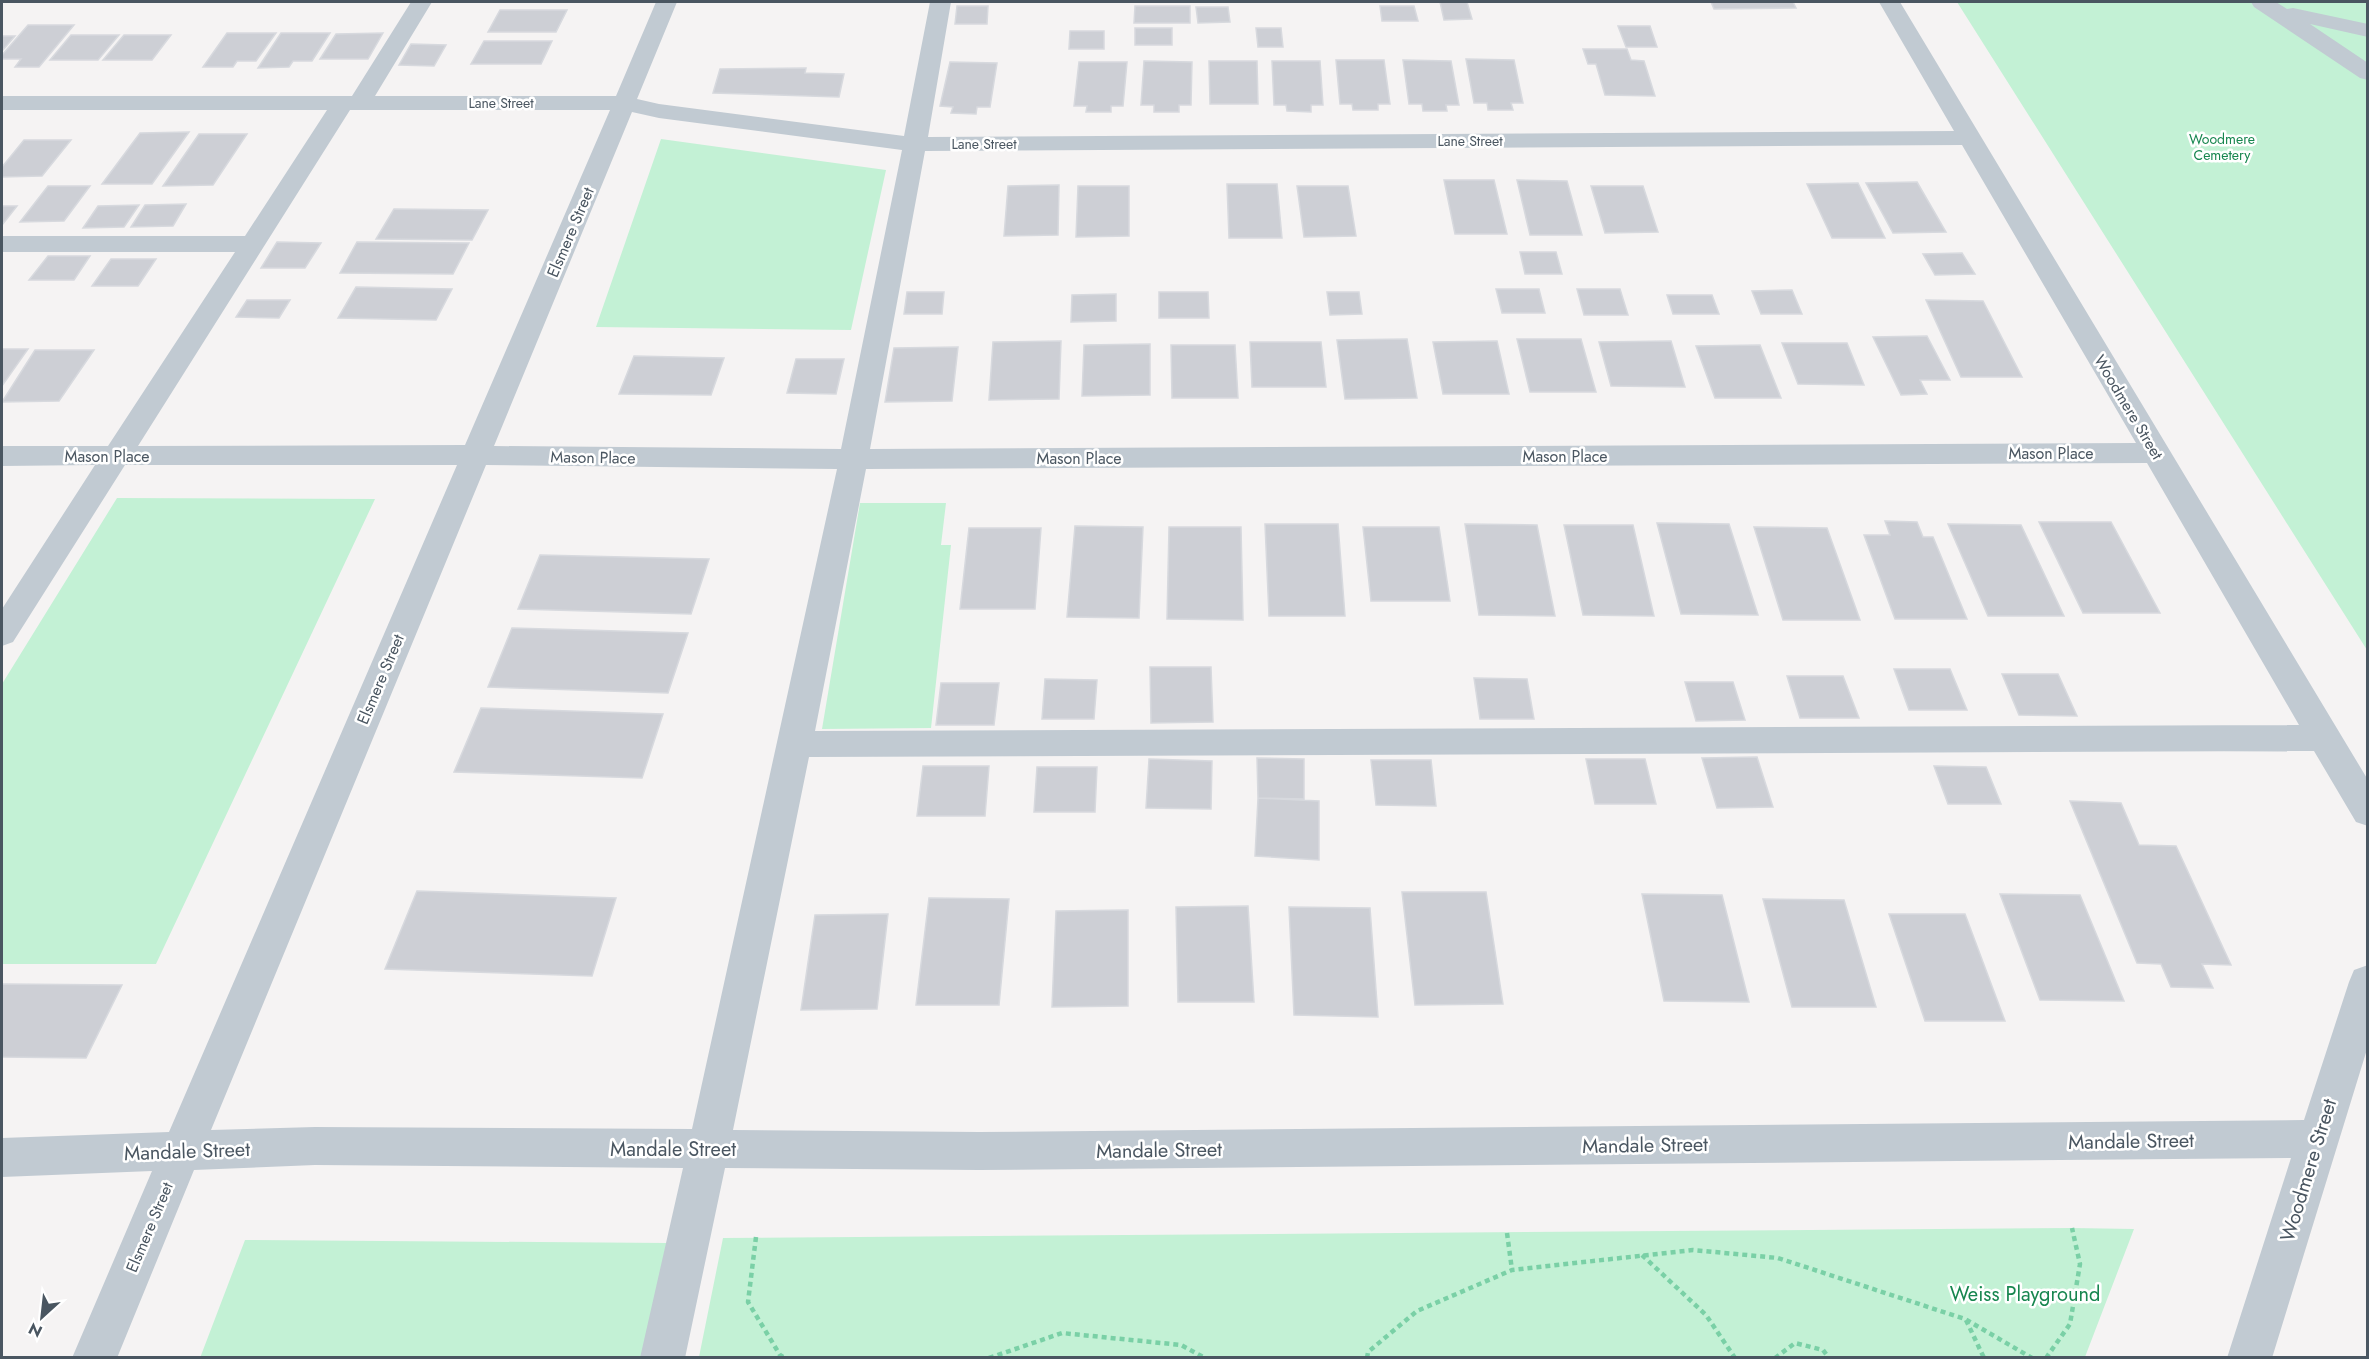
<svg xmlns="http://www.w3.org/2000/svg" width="2369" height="1359" font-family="Jost,sans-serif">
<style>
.green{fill:#c3f1d5}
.building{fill:#cdcfd5;stroke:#d7d9de;stroke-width:1.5}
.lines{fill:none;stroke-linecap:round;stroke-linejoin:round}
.path{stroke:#7ad0a6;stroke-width:4.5;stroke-dasharray:5 4;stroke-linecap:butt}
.minor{fill:#c1cad2;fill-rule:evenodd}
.labels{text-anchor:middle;stroke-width:5;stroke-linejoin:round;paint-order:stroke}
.far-street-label{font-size:14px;fill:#4a5661;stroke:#fff}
.far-park-label{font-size:14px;fill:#17864f;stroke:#fff}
.street-label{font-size:16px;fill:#4a5661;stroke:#fff}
.near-street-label{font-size:20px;fill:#4a5661;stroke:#fff}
.near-park-label{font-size:20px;fill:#17864f;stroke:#fff}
</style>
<rect width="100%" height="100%" fill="#f5f3f3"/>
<path class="green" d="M1957,2h410v648z
M661,139l225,31 -35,160 -255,-3z
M117,498l258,1 -219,465h-154v-280z
M860,503h86l-5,42h10l-20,183 -109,1z
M2072,1228l62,1 -49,128h-1386l24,-119z
M245,1240l422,3 -25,114 -442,1z"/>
<path class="building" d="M1440,2h27l5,17 -28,1z
M1711,2h82l3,6 -82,1z
M957,6h31l-1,18h-32z
M1135,6h55v17h-56z
M1380,6h34l4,15h-36z
M1196,7h32l2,15 -32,1z
M500,10h67l-11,22h-68z
M28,25h46l-35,42h-24l6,-8h-19v-4z
M1618,26h32l7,21h-31z
M1135,28h37v17h-37z
M1256,28h25l2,19h-25z
M1070,31h34v18h-35z
M227,33h49l-20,28h-19l-4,6h-30z
M281,33h49l-18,28h-19l-4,6 -31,1z
M383,33l-15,26h-48l16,-25z
M71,35h48l-21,25h-48z
M124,35h47l-19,25h-49z
M2,36h13l-13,15z
M484,41h68l-11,23h-70z
M411,44l35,1 -12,21 -35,-1z
M1583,49h44l4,11 13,1 11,35 -50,-1 -9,-31h-8z
M1466,59l48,1 9,43h-12l2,7h-25l-1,-7h-13z
M1336,60h48l6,44h-12v6h-25l-1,-6h-12z
M1403,60l48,1 8,44h-13l1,6h-24l-1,-7h-13z
M1144,61l48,1 -1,43h-12v7h-25v-7h-13z
M1209,61h48l1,43h-48z
M1272,61h48l3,44h-12v7l-24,-1 -1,-6h-12z
M950,62l47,1 -7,44h-13l-1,7 -25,-1 2,-6 -13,-1z
M1079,62h48l-4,44h-12v6h-25l1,-6h-13z
M806,68l-1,5 39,1 -5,23 -126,-4 7,-24z
M189,132l-37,52h-50l38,-51z
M199,134h48l-34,51 -50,1z
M24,140h47l-29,36 -40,1v-10z
M1444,180h50l13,54h-52z
M1517,180l50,1 15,54h-52z
M1917,182l29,50 -53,1 -27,-50z
M1858,183l27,55h-53l-25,-54z
M1227,184h50l5,54h-53z
M1059,185l-1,50 -54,1 4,-50z
M48,186h42l-26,35 -44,1z
M1078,186h51v50l-53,1z
M1297,186h51l8,50 -52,1z
M1591,186h52l15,46 -53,1z
M186,204l-13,22 -42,1 14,-22z
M139,205l-15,22 -41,1 15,-22z
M2,206h15l-15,19z
M394,209l94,1 -16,30 -96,-1z
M277,242l44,1 -16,25h-44z
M357,242l112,1 -16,31 -113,-1z
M1520,252h36l6,22h-37z
M1962,253l13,21 -40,1 -12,-21z
M48,256h42l-16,24h-45z
M111,259h45l-18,27h-46z
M356,287l96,2 -16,31 -98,-2z
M1496,289h43l6,24h-43z
M1577,289h43l8,26h-44z
M1792,290l10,24h-41l-9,-23z
M907,292h37l-2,22h-38z
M1159,292h49l1,26h-50z
M1327,292h32l3,22 -32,1z
M1116,294v27l-45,1 1,-27z
M1667,295h45l7,19h-46z
M247,300h43l-11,18 -43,-1z
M1926,300l57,1 39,76h-61z
M1927,336l23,44h-30l7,14 -26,1 -28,-58z
M1407,339l10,59 -72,1 -8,-59z
M1517,339h64l15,53h-66z
M1061,341l-2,58 -70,1 4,-58z
M1497,341l12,53h-66l-10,-52z
M1671,341l14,46 -74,-1 -12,-44z
M1250,342h71l5,45h-74z
M1782,343h65l17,42 -66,-1z
M1150,344v51l-68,1 2,-51z
M1171,345h64l3,53h-66z
M1760,345l21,53h-66l-19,-52z
M958,347l-6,54 -67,1 9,-54z
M2,349h26l-26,37z
M35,350h59l-35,51 -57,1z
M634,356l90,2 -13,37 -92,-1z
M796,359h48l-8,35 -49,-1z
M1885,521l32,1 6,15h10l34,82h-72l-31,-84h26z
M2039,522h72l49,91h-77z
M1657,523l72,1 29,91 -77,-1z
M1265,524h73l7,92h-76z
M1465,524l72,1 18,91 -76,-1z
M1948,524l73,1 43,91h-76z
M1564,525h69l21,91 -71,-1z
M1075,526l68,1 -4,91 -72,-1z
M1169,527h72l2,93 -76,-1z
M1363,527h76l11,74h-79z
M1754,527l73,1 33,92h-77z
M969,528h72l-6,81h-75z
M540,555l169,4 -18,55 -173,-5z
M512,628l176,5 -20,60 -180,-6z
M1150,667h61l2,55 -62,1z
M1894,669h56l17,41h-58z
M2002,674h56l19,42 -58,-1z
M1787,676h56l16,42h-59z
M1474,678l53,1 7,40h-54z
M1045,679l52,1 -3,39h-52z
M1685,682h48l12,38 -49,1z
M941,683h58l-5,42h-58z
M481,708l182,6 -21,64 -188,-6z
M1757,757l16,50 -56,1 -15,-50z
M1257,758l47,1v40l-46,-1z
M1149,759l63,2 -1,48 -65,-1z
M1586,759h59l11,45h-61z
M1371,760h60l5,46 -60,-1z
M923,766h66l-4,50h-68z
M1934,766l52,1 15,37h-53z
M1037,767h60l-2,45h-61z
M1258,798l61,3v59l-64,-4z
M2070,801l51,2 18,42 37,1 55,119 -29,-1 11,24 -42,-1 -10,-23 -24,-1z
M417,891l199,7 -24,78 -207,-7z
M1402,892h84l17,112 -88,1z
M1642,894l80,1 27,107 -85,-1z
M2000,894l80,1 44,106 -84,-1z
M929,898l80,1 -10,106h-83z
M1763,899l81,1 32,107h-84z
M1248,906l6,96h-76l-2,-95z
M1289,907l81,1 8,109 -84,-2z
M1128,910v96l-76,1 4,-96z
M888,914l-11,95 -76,1 14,-95z
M1889,914h76l40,107h-80z
M2,984l120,1 -36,73 -84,-1z"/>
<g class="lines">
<path class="path" d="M1507,1233l5,37
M756,1237l-8,65 32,53 5,3
M1642,1255l64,60 29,43
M1966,1320l18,38
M989,1358l73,-25 119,12 24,13
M1367,1358l1,-6 49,-41 95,-41 181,-20 85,8 187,61 67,39
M1775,1358l20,-15 28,7 6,8
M2046,1358l24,-34 10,-60 -8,-36"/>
<path class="minor" d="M411,2h21l-57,94h241l40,-94h21l-40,97 22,5 245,32 26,-134h21l-23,135 1026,-6 -75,-129h21l468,778v46l-12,-4 -42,-71 -1505,6 -76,373 246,2 1325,-12 45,-138 5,-12 14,-5v81l-96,312h-45l64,-200 -1312,12 -254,-2 -40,190h-45l43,-190 -368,-3 -121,5 -77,188h-45l80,-187 -150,6v-39l167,-6 288,-667h-332l-112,177 -11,4v-37l93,-144 -93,1v-20h106l127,-194h-233v-16h243l82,-126h-325v-14h350zM350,110h260l-145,335 -327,1zM632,112l27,6 243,32 -61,299 -347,-3zM1962,145l174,298 -1266,6 55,-298zM2147,463l152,262 -1484,6 51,-262zM486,465l351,4 -145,660 -377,-2 -104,3z
M2251,2h25l11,7 6,-1 75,16v13l-58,-13 58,39v17l-8,-2 -106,-71z"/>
</g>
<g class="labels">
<g class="far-street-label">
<text x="501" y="108">Lane Street</text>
<text x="1470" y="146">Lane Street</text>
<text x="984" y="149">Lane Street</text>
</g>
<g class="far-park-label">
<text x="2222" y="144">Woodmere<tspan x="2222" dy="16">Cemetery</tspan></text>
</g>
<g class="street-label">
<text transform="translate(570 232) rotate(-67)" y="6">Elsmere Street</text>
<text transform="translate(2129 407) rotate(59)" y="6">Woodmere Street</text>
<text x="2051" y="459">Mason Place</text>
<text x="107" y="462">Mason Place</text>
<text x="1565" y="462">Mason Place</text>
<text transform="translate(593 457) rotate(1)" y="6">Mason Place</text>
<text x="1079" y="464">Mason Place</text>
<text transform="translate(380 679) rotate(-67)" y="6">Elsmere Street</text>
<text transform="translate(149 1227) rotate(-67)" y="6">Elsmere Street</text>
</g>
<g class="near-street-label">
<text transform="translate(2131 1141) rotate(-1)" y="7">Mandale Street</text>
<text transform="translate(1645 1145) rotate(-1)" y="7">Mandale Street</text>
<text x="673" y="1156">Mandale Street</text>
<text transform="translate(1159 1150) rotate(-1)" y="7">Mandale Street</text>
<text transform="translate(187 1151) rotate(-2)" y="7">Mandale Street</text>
<text transform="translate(2308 1170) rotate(-73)" y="7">Woodmere Street</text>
</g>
<g class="near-park-label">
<text x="2025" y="1301">Weiss Playground</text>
</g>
</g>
<rect width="2369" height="1359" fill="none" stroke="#4a5661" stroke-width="6"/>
<g transform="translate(42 1317) rotate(207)" stroke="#ffffff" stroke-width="4.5" paint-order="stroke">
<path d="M0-4.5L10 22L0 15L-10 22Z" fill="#4a5661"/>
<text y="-9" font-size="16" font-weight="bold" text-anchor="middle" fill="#4a5661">N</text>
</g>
</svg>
